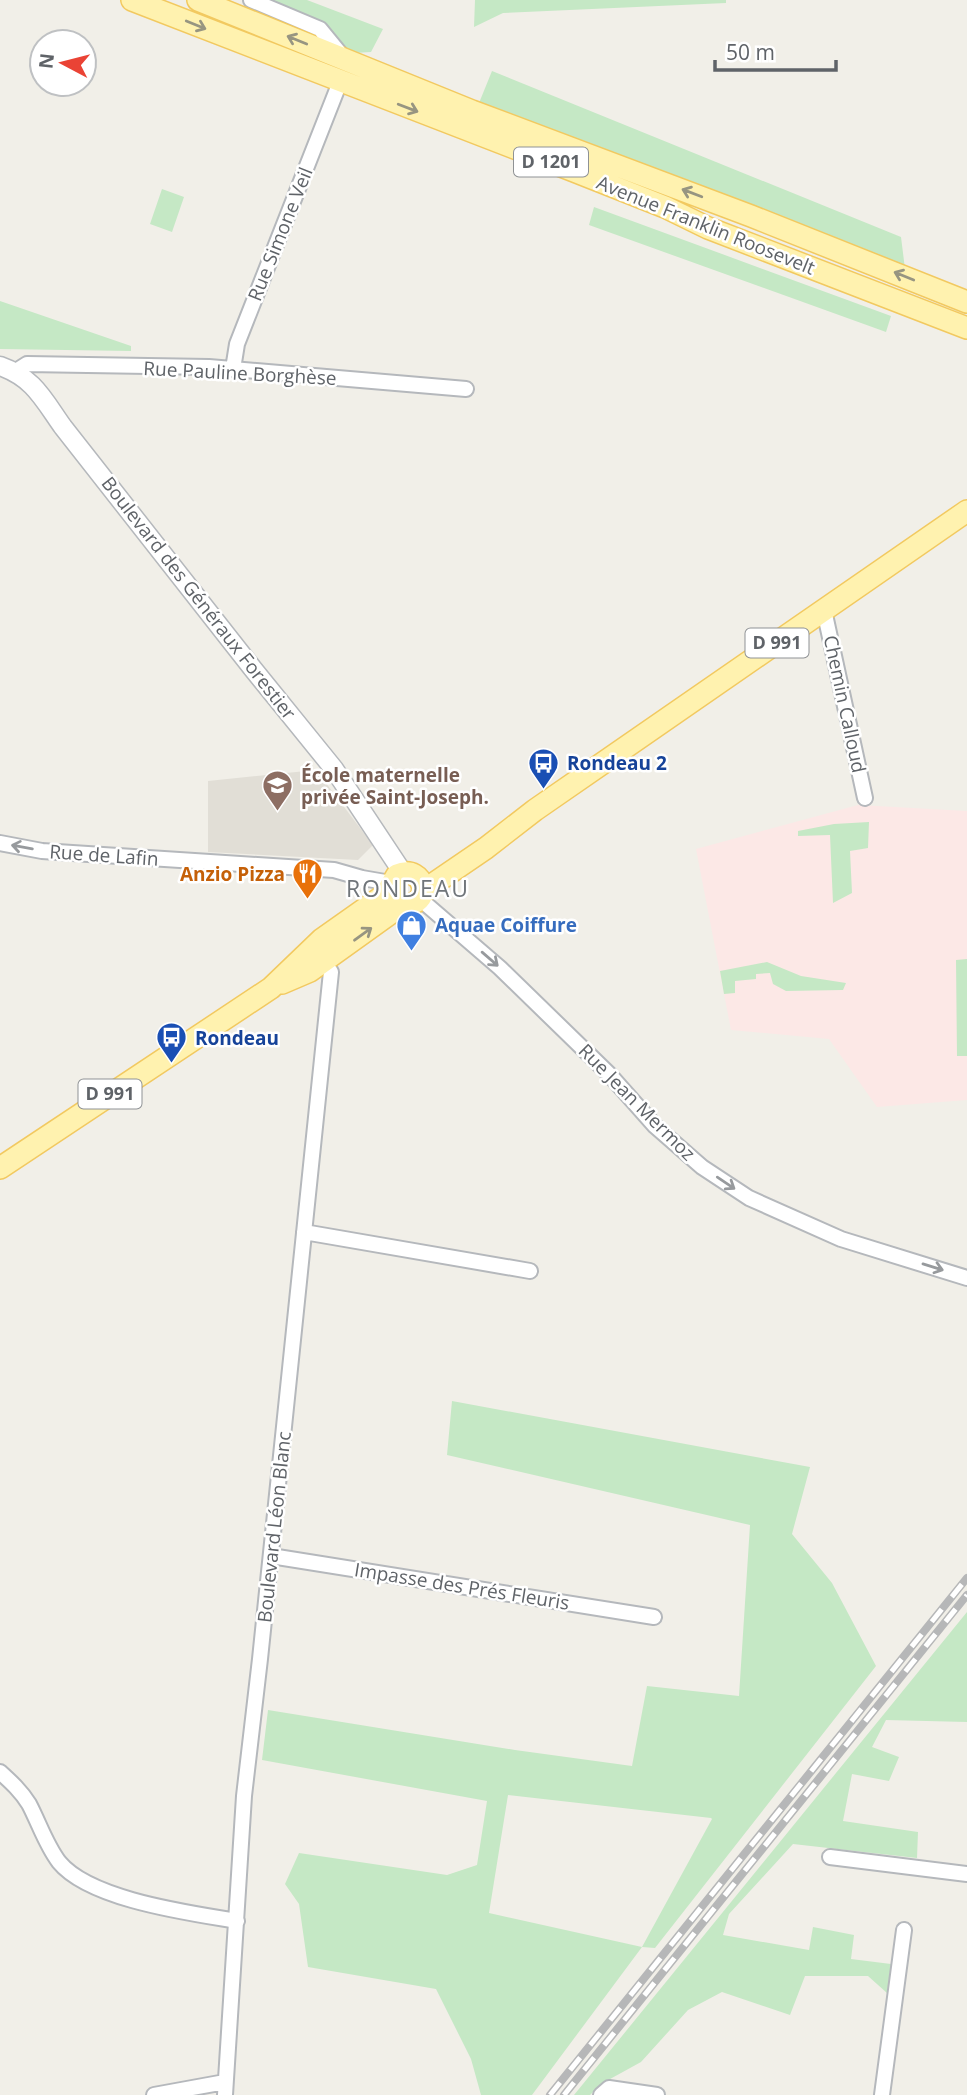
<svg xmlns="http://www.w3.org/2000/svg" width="967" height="2095" font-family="'Open Sans',sans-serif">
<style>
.education{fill:#e1ded6}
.medical{fill:#fce8e6}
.green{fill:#c5e8c5;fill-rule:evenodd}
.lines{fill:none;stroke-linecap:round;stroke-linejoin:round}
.minor-casing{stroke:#b5b8bc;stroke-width:18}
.tertiary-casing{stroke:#b5b8bc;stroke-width:21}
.primary-casing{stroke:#f2c960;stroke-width:24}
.minor{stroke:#fff;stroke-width:14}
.tertiary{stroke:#fff;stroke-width:18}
.primary{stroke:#fff2af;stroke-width:21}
.rail-casing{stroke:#b6b7b8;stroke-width:8}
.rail{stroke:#fff;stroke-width:5;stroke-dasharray:16;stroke-linecap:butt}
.oneway{stroke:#979581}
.oneway2{stroke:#979a9d}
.labels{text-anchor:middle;stroke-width:5;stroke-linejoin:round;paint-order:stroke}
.shield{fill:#fff;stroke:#8f9295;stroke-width:2}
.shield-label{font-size:18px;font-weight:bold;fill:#5f6368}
.street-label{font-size:19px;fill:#5f6368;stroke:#fff}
.transit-label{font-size:19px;font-weight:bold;fill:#164399;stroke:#fff;text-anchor:start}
.education-label{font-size:19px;font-weight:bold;fill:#785e54;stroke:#fff;text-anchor:start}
.food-label{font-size:19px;font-weight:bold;fill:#c56008;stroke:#fff;text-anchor:end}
.shop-label{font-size:19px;font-weight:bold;fill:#366cbe;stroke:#fff;text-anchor:start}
.quarter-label{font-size:23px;letter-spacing:2px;fill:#70757a;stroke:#fff}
</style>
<rect width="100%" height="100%" fill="#f1efe8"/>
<path class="education" d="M316,770l57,75 -15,15 -150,-8v-71z"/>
<path class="medical" d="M858,805l109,6v289l-90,7 -48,-68 -98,-9 -35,-181z"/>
<path class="green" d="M267,0h40l76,29 -12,23 -17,1 -13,-10 -13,-16z
M475,0h251v3l-223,10 -29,14z
M492,71l409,166 4,32 -426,-166z
M162,189l22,8 -12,35 -22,-8z
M594,207l297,109 -5,16 -297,-107z
M0,301l131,45v5l-131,-2z
M869,822l-1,26 -18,3 2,42 -19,10 -3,-68 -32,1v-5l36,-7z
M967,959v97h-10l-1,-96z
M767,962l34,14 45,7 -3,7 -57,1 -13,-7 -3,-11 -14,1v5l-21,2v12l-11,1 -4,-23z
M452,1401l358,66 -18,67 40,49 44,83 -221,282 -13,-1 -110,148h-51l-10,-36 -35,-70 -128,-22 -9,-63 -14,-20 14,-31 148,22 30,-10 10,-64 -225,-41 6,-50 247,40 117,16 15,-80 92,10 11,-171 -303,-70zM508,1795l203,23 1,1 -70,128 -153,-34z
M967,1612v110l-81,-2 -14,27 27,10 -10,24 -37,-7 -9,47 75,11 -1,26 -124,-14 -64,70 -6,21 86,15 4,-23 41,8 -3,24 40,5 -4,29 -19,-17h-63l-15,39 -68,-23 -34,18 -47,52 -40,22 -11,11h-16z"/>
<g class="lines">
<defs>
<path id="minor" d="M251,0l69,29 23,28
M233,369l4,-25 103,-262
M16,371l11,-7 182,3 257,22
M824,610l41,188
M0,843l42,8 292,19 28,8 29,5
M420,899l80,69 109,106 46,52 47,41 47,31 92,41 126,39
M304,1232l226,39
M271,1556l383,61
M0,1772c11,10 21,19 29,32 10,19 17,41 30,58 31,38 131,51 178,59
M830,1857l137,17
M154,2095l71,-13
M225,2095l19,-299 16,-137 71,-687 -7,-10
M601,2095l8,-7 48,7
M882,2095l22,-165"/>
<path id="tertiary" d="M0,366c34,12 43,33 63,61l190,242 81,100 69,104"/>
<path id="primary" d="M132,0l442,171 91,36 43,21 259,100
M198,0l274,111 279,105 216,86
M423,891l63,-43 49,-38 432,-299
M282,983l28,-12 92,-66c32,2 24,-42 -5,-30l-7,12 4,13 8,5
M0,1168l271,-180 51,-49 68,-48"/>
</defs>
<use href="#minor" class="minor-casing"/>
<use href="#tertiary" class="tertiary-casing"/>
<use href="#primary" class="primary-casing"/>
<use href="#minor" class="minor"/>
<use href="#tertiary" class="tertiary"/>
<use href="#primary" class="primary"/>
<defs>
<path id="rail" d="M550,2095l417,-517
M564,2095l403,-500"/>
</defs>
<use href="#rail" class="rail-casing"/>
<use href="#rail" class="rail"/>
</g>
<defs><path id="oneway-shaft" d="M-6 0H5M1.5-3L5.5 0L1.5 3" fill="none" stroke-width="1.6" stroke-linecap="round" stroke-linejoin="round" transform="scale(1.75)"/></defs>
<g class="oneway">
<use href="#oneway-shaft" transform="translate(196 25) rotate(22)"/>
<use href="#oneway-shaft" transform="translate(297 40) rotate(-158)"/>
<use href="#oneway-shaft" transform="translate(408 108) rotate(21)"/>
<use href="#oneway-shaft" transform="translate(692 193) rotate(-159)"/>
<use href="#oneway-shaft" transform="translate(904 276) rotate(-158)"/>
<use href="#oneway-shaft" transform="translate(363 934) rotate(-36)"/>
</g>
<g class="oneway2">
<use href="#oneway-shaft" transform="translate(22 847) rotate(-170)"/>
<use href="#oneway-shaft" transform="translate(490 959) rotate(41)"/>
<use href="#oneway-shaft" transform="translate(726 1183) rotate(34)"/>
<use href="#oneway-shaft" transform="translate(933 1267) rotate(17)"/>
</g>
<defs>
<symbol id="bus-pin" viewBox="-11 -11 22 30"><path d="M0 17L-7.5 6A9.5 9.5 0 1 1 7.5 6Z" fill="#1a4fb4" stroke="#fff"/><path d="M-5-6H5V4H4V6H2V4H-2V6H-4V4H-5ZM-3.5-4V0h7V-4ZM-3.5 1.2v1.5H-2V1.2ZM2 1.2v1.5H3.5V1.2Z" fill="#fff"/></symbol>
<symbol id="school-pin" viewBox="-11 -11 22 30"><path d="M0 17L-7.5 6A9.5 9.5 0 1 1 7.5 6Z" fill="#8d6e63" stroke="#fff"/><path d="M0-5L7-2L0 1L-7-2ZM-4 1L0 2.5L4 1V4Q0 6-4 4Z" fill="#fff"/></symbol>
<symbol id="restaurant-pin" viewBox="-11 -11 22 30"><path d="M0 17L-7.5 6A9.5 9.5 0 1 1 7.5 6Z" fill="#e8710a" stroke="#fff"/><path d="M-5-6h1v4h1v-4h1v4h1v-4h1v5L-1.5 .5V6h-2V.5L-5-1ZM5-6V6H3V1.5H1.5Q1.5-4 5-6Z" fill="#fff"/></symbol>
<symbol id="shop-pin" viewBox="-11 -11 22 30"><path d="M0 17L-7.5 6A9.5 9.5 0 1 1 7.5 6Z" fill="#3f7fe0" stroke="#fff"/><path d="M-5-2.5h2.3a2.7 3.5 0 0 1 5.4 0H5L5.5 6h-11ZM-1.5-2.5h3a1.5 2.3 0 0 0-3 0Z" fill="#fff"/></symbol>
</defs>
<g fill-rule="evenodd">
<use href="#bus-pin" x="526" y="746" width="35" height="47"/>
<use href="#school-pin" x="260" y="768" width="35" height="47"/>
<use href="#restaurant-pin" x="290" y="856" width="35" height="47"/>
<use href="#shop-pin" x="394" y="908" width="35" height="47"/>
<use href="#bus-pin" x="154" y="1020" width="35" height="47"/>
</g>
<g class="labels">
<g class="shield">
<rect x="514" y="147.5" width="74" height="29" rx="5"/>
<rect x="745.5" y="628.5" width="63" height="29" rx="5"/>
<rect x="78.5" y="1079.5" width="63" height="29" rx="5"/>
</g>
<g class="shield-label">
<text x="551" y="168">D 1201</text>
<text x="777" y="649">D 991</text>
<text x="110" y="1100">D 991</text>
</g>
<g class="street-label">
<text transform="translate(706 225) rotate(22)" y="7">Avenue Franklin Roosevelt</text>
<text transform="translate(280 234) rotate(-68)" y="7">Rue Simone Veil</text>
<text transform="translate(240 373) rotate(3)" y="7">Rue Pauline Borghèse</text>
<text transform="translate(199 598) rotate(52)" y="7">Boulevard des Généraux Forestier</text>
<text transform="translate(845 704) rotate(78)" y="7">Chemin Calloud</text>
<text transform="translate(104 855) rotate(4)" y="7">Rue de Lafin</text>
<text transform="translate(637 1102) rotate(45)" y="7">Rue Jean Mermoz</text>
<text transform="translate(274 1527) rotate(-84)" y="7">Boulevard Léon Blanc</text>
<text transform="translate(462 1586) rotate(9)" y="7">Impasse des Prés Fleuris</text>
</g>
<g class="transit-label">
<text x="567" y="770">Rondeau 2</text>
<text x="195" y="1045">Rondeau</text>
</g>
<g class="education-label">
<text x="301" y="782">École maternelle<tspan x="301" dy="22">privée Saint-Joseph.</tspan></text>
</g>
<g class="food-label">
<text x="285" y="881">Anzio Pizza</text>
</g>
<g class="shop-label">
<text x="435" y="932">Aquae Coiffure</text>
</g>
<g class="quarter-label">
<text x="408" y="897">RONDEAU</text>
</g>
</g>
<g transform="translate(63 63) rotate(277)"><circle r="33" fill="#ffffff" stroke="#bfc1c3" stroke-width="2"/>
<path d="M0-5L12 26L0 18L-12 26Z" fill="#ea4335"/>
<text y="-10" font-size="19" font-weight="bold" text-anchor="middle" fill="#5f6368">N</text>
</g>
<path d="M715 60v10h121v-10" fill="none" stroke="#5f6368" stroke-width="3.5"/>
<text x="726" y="60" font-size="21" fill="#5f6368" stroke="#ffffff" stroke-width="5" paint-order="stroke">50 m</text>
</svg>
